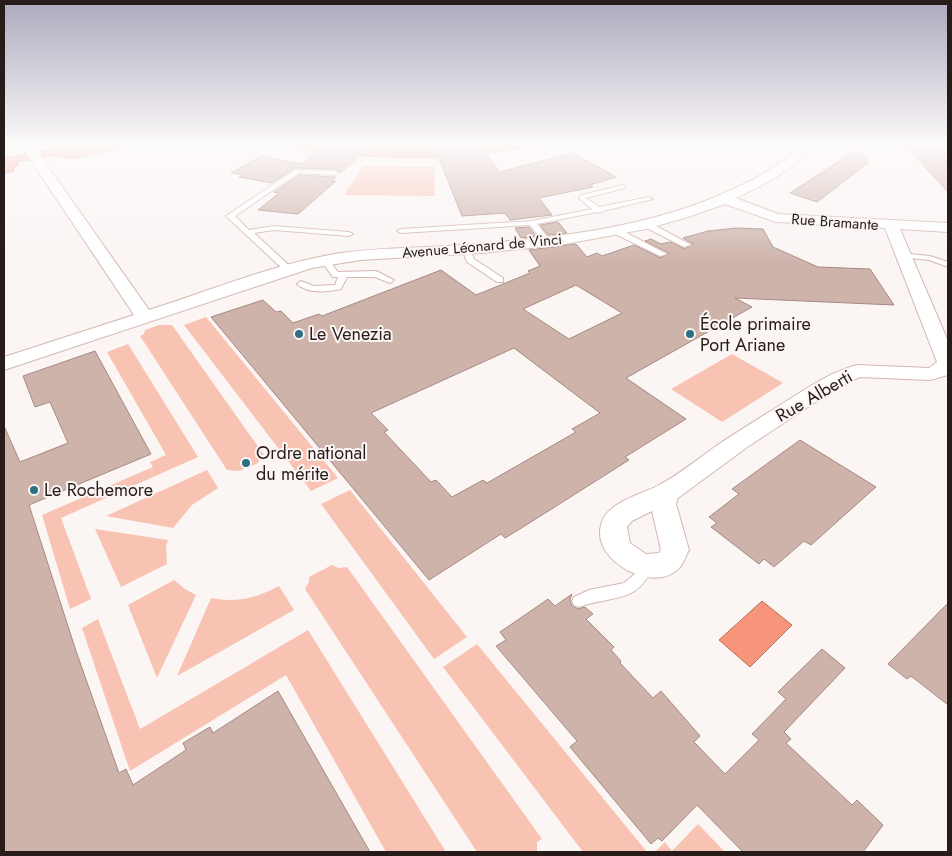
<svg xmlns="http://www.w3.org/2000/svg" width="952" height="856" font-family="Jost,sans-serif">
<style>
.green{fill:#f9c3b4}
.water{fill:#f69579;stroke:#b8715c}
.building{fill:#ceb3ab;stroke:#a58a83;fill-rule:evenodd}
.lines{fill:none;stroke-linecap:round;stroke-linejoin:round}
.service-casing{stroke:#d3b7af;stroke-width:2}
.minor-casing{stroke:#d3b7af;stroke-width:2}
.service{fill:#fff;fill-rule:evenodd}
.minor{fill:#fff;fill-rule:evenodd}
.poi-dot{fill:#2c7081;stroke:#fbf5f4;stroke-width:2}
.labels{text-anchor:middle;stroke-width:4;stroke-linejoin:round;paint-order:stroke}
.far-street-label{font-size:15px;fill:#271c19;stroke:#fbf5f4}
.poi-label{font-size:18px;fill:#271c19;stroke:#fbf5f4;text-anchor:start}
.street-label{font-size:18px;fill:#271c19;stroke:#fbf5f4}
</style>
<rect width="100%" height="100%" fill="#fbf5f4"/>
<path class="green" d="M364,166l70,1 1,29 -91,-1z
M206,317l132,161 -27,13 -127,-166z
M159,325h13l92,130 -4,2 -2,6 -19,8 -12,-1 -87,-134 4,-2 1,-4z
M128,344l70,113 -137,61 30,81 -21,10 -28,-94 111,-48 -3,-5 16,-7 -59,-103z
M732,354l51,29 -61,39 -51,-33z
M207,470l11,18 -26,17 -19,23 -67,-12z
M350,490l117,147 -33,22 -113,-155z
M95,529l73,11 -2,6 1,18 -46,23z
M332,565l7,3 8,-1 195,272 -5,3v10h-60l-172,-263 4,-7v-5z
M174,580l11,9 11,6 -39,83 -29,-73z
M279,586l15,24 -117,66 34,-78c25,5 46,0 68,-12z
M98,619l42,110 168,-99 138,222h-60l-100,-177 -156,96 -48,-143z
M477,644l170,208h-64l-140,-185z
M698,824l27,28h-70l10,-10 7,9z"/>
<path class="water" d="M55,144h84l-70,15 -14,-4 -38,7 1,3 -5,3 1,3 -10,2v-18l10,2 36,-7v-2z
M276,144h269c-93,18 -176,18 -269,0z
M762,601l30,24 -42,42 -31,-27z"/>
<path class="building" d="M460,144h21l18,28 74,-19 43,24 -26,8 3,2 -54,11 13,17 -42,5 -5,-7 -43,3 -28,-70z
M904,144h34l10,10v38z
M322,146h49l-31,27 -5,-4 -40,-1 -23,15 -33,-6 3,-2 -11,-2 30,-17 40,8z
M858,149l10,14 -51,39 -27,-9z
M299,175l37,2 -5,4h5l-38,33 -40,-4 21,-17 -5,-1z
M558,222l9,11 -19,2 -8,-10z
M529,227l7,9 -15,2 -6,-10z
M736,228l27,1 10,18 45,20 52,2 24,36 -159,-7 17,9 -126,71 60,41 -61,38 4,3 -106,67 -18,11 -4,-4 -72,46 -218,-263 52,-17 13,12 5,-1 12,12 26,-9 3,2 119,-46 35,25 54,-22 -2,-2 12,-5 -11,-16 47,-6 11,13 10,-4 5,3 32,-11 27,13 8,-5 -24,-12 6,-2 10,5 9,-2 15,7 8,-5 -10,-6 25,-7zM576,285l46,28 -53,26 -46,-30zM514,348l86,65 -28,16 4,3 -89,51 -4,-3 -31,17 -16,-17 -5,2 -47,-50 4,-2 -17,-17z
M95,351l56,103 -122,51 47,146 43,122 7,-4 7,16 53,-35 -3,-7 27,-16 3,6 65,-42 92,161h-366v-426l16,36 48,-19 -18,-41 -15,5 -12,-31z
M800,440l76,47 -65,58 -7,-4 -30,26 -10,-8 -5,5 -48,-37 6,-4 -8,-6 30,-23 -7,-5z
M572,594l-2,6 2,6 6,3 7,-2 8,7 -7,5 28,28 -3,3 10,11 -1,2 33,35 8,-7 39,45 -6,6 31,32 34,-34 -7,-6 34,-35 -8,-7 44,-43 23,19 -61,64 7,7 -5,4 66,62 5,-5 26,25 -20,27h-120l-46,-47 -35,36 -4,-3 -7,6 -81,-97 7,-6 -81,-95 10,-6 -6,-8 22,-15 26,-18 7,7z
M948,603v102l-37,-29 -4,3 -19,-15z"/>
<g class="lines">
<defs>
<path id="service" d="M295,170l40,1 3,2 -3,2 -37,-2 -63,43 14,14 25,-4 75,6 4,2 -4,2 -75,-6 -20,3 39,36 1,2 -4,3 -3,-1 -61,-57z
M623,185l2,1v2l-39,10 13,9 50,-10 4,2 -50,12 -3,2 -3,-1 -60,12 14,17 -4,2h-3l-14,-18 -129,8 -4,-2 4,-2 131,-8 60,-12 -12,-10 -1,-1 3,-3z
M641,221h6l44,24 -7,2 -43,-22z
M611,228h6l50,26 -7,2 -49,-24z
M463,247h6l5,12 29,19v4h-6l-30,-20 -5,-13z
M900,253l30,3 18,6v5l-19,-7 -29,-3z
M322,259h6l10,13 38,-1 18,9 -4,3 -15,-6h-28l-6,12c-14,3 -33,5 -44,-5l4,-3 13,5 21,-1 3,-8h-5l-12,-16z
M646,560l5,2 2,4c-15,38 -40,29 -74,41l-5,-2 -2,-4 2,-4 15,-7 35,-7 12,-10 5,-11z"/>
<path id="minor" d="M20,144h12l117,166c63,-20 127,-47 192,-57 35,-5 71,-5 106,-7 96,-7 196,-15 284,-56 25,-11 52,-25 69,-46h12c-17,26 -49,41 -76,54l42,16 170,9v9l-48,-3 48,112v34l-18,5 -70,-3 -28,14 -86,57 -68,50 -2,6 13,46c-3,5 -5,13 -9,17 -22,28 -89,-4 -79,-42 5,-23 40,-30 58,-40 21,-11 40,-27 60,-41 24,-16 49,-31 74,-47 20,-13 41,-26 64,-32l72,3 8,-6 -52,-134 -109,-6 -51,-18 -40,14 -39,11 -86,16 -79,8 -121,7 -48,8 -308,102v-13l130,-42zM652,511l9,39 -2,3 -13,1 -16,-11 -3,-16 5,-6z"/>
</defs>
<use href="#service" class="service-casing"/>
<use href="#minor" class="minor-casing"/>
<use href="#service" class="service"/>
<use href="#minor" class="minor"/>
</g>
<linearGradient id="sky" x2="0" y2="1"><stop stop-color="#ada8bc"/><stop offset="0.55" stop-color="#fdfafa"/><stop offset="1" stop-color="#fdfafa" stop-opacity="0"/></linearGradient>
<rect width="952" height="264" fill="url(#sky)"/>
<g class="poi-dot">
<circle cx="299" cy="334" r="5"/>
<circle cx="690" cy="334" r="5"/>
<circle cx="246" cy="463" r="5"/>
<circle cx="34" cy="490" r="5"/>
</g>
<g class="labels">
<g class="far-street-label">
<text transform="translate(835 222) rotate(4)" y="5">Rue Bramante</text>
<text transform="translate(482 246) rotate(-5)" y="5">Avenue Léonard de Vinci</text>
</g>
<g class="poi-label">
<text x="700" y="330">École primaire<tspan x="700" dy="21">Port Ariane</tspan></text>
<text x="309" y="340">Le Venezia</text>
<text x="256" y="459">Ordre national<tspan x="256" dy="21">du mérite</tspan></text>
<text x="44" y="496">Le Rochemore</text>
</g>
<g class="street-label">
<text transform="translate(814 396) rotate(-30)" y="6">Rue Alberti</text>
</g>
</g>
<rect width="952" height="856" fill="none" stroke="#271c19" stroke-width="10"/>
</svg>
